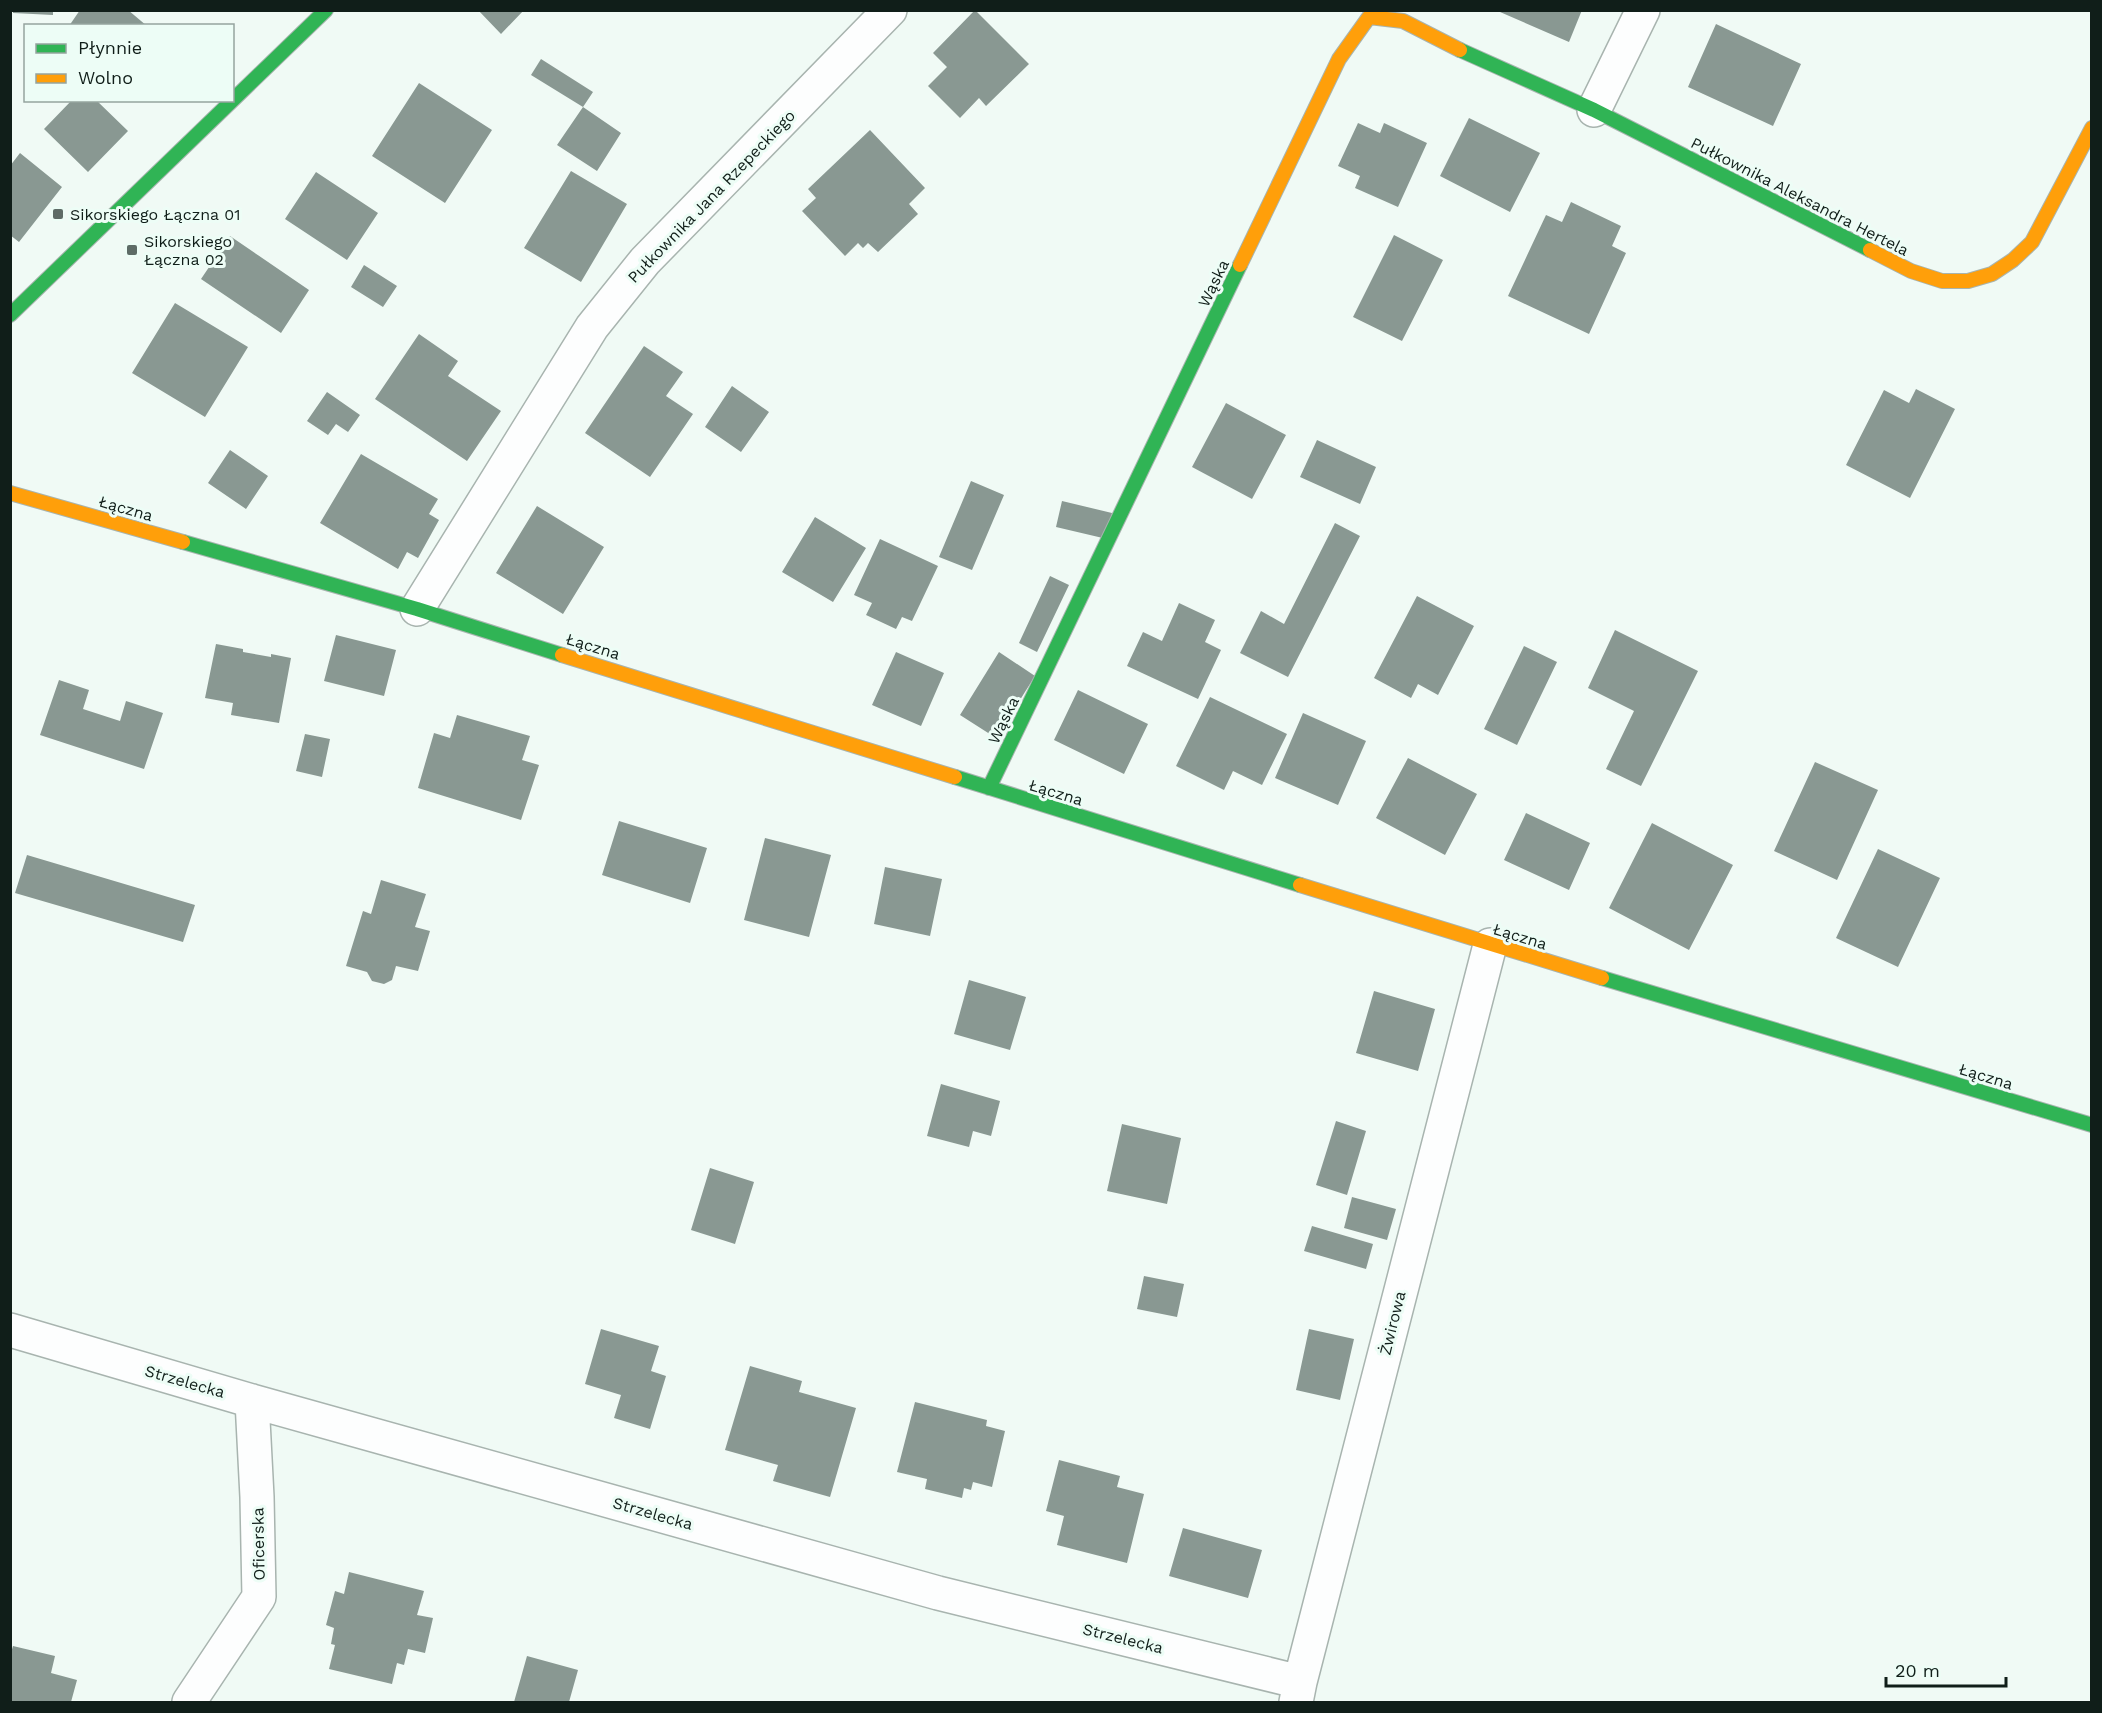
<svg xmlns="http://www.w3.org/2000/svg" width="2102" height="1713" font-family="'Work Sans',sans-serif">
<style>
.building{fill:#899892}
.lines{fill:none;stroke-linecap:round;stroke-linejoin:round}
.street-casing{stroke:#a8b4af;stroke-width:36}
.fast-casing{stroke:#a8b4af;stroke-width:16}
.slow-casing{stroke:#a8b4af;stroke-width:16}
.street{stroke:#fdfefe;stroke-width:33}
.fast{stroke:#30b455;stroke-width:14}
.slow{stroke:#ff9f0a;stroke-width:14}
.poi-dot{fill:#5e6b66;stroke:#edfdf6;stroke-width:2}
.labels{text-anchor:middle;stroke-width:6;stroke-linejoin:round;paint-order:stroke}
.street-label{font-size:16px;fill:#101e19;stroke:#edfdf6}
.poi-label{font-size:16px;fill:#101e19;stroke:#edfdf6;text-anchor:start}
</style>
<rect width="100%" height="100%" fill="#f0faf5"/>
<path class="building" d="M13,10h40v5l-40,-2z
M80,10h48l19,16h-78z
M478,10h46l-23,24z
M975,10l54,54 -43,42 -7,-8 -19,20 -32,-32 19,-19 -14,-14z
M1501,10h81l-13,32 -69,-30z
M1716,24l85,40 -28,62 -85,-39z
M541,59l52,33 -10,15 38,26 -24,38 -40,-26 26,-38 -52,-32z
M419,83l73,47 -47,73 -73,-47z
M72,100h24l32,31 -40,41 -44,-43z
M1469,118l71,35 -30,59 -70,-36z
M1358,123l22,10 4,-10 43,20 -29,64 -43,-19 5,-12 -22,-10z
M870,130l55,58 -16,16 9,10 -40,38 -10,-9 -5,5 -5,-5 -13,13 -43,-45 14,-13 -8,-9z
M20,153l42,34 -43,55 -9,-7v-69z
M571,171l56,33 -46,78 -57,-34z
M316,172l62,41 -31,47 -62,-41z
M1571,202l50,24 -9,20 14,7 -37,81 -81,-38 38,-81 16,7z
M1394,235l49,25 -41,81 -49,-24z
M230,236l79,54 -28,43 -80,-54z
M364,265l33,21 -14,21 -32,-20z
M175,303l73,44 -43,70 -73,-44z
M419,334l39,27 -10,15 53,35 -34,50 -92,-62z
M644,346l39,26 -17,24 27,18 -43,63 -65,-44z
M732,386l37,26 -28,40 -36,-25z
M1916,389l39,20 -45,89 -64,-33 38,-75 25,13z
M327,392l33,23 -12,17 -12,-8 -8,11 -21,-14z
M1226,403l60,32 -34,64 -60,-32z
M1317,440l59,27 -16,37 -60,-27z
M230,450l38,26 -22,33 -38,-26z
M361,454l77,45 -9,15 10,6 -21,38 -11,-6 -9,17 -78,-46z
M971,481l33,14 -32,75 -33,-13z
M1062,501l50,12 -5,26 -51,-12z
M537,506l67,41 -41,67 -67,-41z
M815,517l51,31 -33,54 -51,-30z
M1335,523l25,13 -72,141 -48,-24 21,-42 23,13z
M880,539l58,27 -26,55 -10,-4 -6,12 -30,-14 6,-12 -18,-8z
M1050,576l19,9 -32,67 -18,-9z
M1417,596l57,30 -36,69 -20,-11 -7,14 -37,-20z
M1179,603l36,17 -10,22 16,8 -23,49 -71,-33 16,-34 19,9z
M1615,630l83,41 -57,115 -35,-17 28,-58 -46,-23z
M336,635l60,15 -12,46 -60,-15z
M216,644l27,5v3l28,5v-3l20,4 -12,65 -48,-8 2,-12 -28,-5z
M1524,646l33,16 -40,83 -33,-16z
M896,652l48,21 -23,53 -49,-21z
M999,652l36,24 -39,62 -36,-23z
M59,680l30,10 -6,19 37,12 6,-20 37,12 -19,56 -104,-34z
M1078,690l70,34 -24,50 -70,-34z
M1210,697l77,37 -25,51 -29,-14 -9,19 -48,-24z
M1303,713l63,28 -28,64 -63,-27z
M457,715l73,21 -8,24 17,5 -18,55 -103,-32 16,-55 16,5z
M305,734l25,5 -8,38 -26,-6z
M1408,758l69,36 -32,61 -69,-37z
M1815,762l63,28 -41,90 -63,-29z
M1526,813l64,30 -21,47 -65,-30z
M619,821l88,27 -17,55 -88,-28z
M1652,823l81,42 -44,85 -80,-42z
M765,838l66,17 -22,82 -65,-17z
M1878,849l62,29 -42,89 -62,-29z
M27,855l168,50 -12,37 -168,-49z
M885,867l57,12 -12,57 -56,-12z
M381,880l45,14 -11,33 15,4 -12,40 -22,-5 -4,14 -8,4 -12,-3 -5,-9 -21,-6 17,-55 8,3z
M969,980l57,17 -16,53 -56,-16z
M1374,991l61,18 -17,62 -62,-18z
M941,1084l59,17 -9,35 -18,-5 -4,16 -42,-11z
M1336,1121l30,10 -19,64 -31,-10z
M1122,1124l59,14 -14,66 -60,-13z
M710,1168l44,14 -19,62 -44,-14z
M1352,1197l44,12 -9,31 -43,-12z
M1312,1226l61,18 -7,25 -62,-18z
M1144,1276l40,8 -7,33 -40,-8z
M601,1329l58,17 -8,25 15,5 -16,53 -36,-11 7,-23 -36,-11z
M1309,1329l45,10 -14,61 -44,-10z
M750,1366l52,15 -3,11 57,16 -26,89 -57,-16 5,-16 -53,-15z
M915,1402l72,18 -1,6 19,5 -13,56 -19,-5 -2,8 -7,-2 -2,10 -37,-9 2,-10 -30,-7z
M1059,1460l61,16 -3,11 27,7 -17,69 -70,-18 7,-29 -18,-5z
M1183,1528l79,22 -14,48 -79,-22z
M349,1572l75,19 -7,24 16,3 -8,35 -17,-4 -4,16 -7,-2 -5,21 -63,-15 6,-24 -4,-1 3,-16 -8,-3 9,-34 9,3z
M13,1646l42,10 -4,17 26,7 -6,22h-61v-46z
M527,1656l51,14 -9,32h-55z"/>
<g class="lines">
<defs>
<path id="street" d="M1594,110l49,-100
M417,609l175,-282 53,-66 245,-251
M10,1330l242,71 686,192 362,89
M189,1702l70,-105 -2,-100 -5,-96
M1296,1702l4,-20 190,-737"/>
<path id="fast" d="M1460,50l134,60 276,140
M10,315l316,-305
M183,542l234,67 145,46
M955,777l345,108
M989,788l251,-523
M1602,978l490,147"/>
<path id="slow" d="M1870,250l41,21 31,10h26l24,-7 21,-14 19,-18 60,-114
M1240,265l99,-206 30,-42 34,4 57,29
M10,493l173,49
M562,655l393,122
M1300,885l302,93"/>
</defs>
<use href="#street" class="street-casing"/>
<use href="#fast" class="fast-casing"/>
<use href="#slow" class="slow-casing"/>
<use href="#street" class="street"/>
<use href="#fast" class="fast"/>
<use href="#slow" class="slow"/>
</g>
<g class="poi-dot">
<rect x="52" y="208" width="12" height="12" rx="3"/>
<rect x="126" y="244" width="12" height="12" rx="3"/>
</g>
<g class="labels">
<g class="street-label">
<text transform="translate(711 196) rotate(-46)" y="6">Pułkownika Jana Rzepeckiego</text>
<text transform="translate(1800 196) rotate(27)" y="6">Pułkownika Aleksandra Hertela</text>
<text transform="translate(1213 283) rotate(-64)" y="6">Wąska</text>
<text transform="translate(126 508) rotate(16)" y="6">Łączna</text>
<text transform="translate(593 646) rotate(17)" y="6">Łączna</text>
<text transform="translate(1003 720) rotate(-64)" y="6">Wąska</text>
<text transform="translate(1056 792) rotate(17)" y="6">Łączna</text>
<text transform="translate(1520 936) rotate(17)" y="6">Łączna</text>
<text transform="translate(1986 1076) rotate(17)" y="6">Łączna</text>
<text transform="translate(1392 1323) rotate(-76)" y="6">Żwirowa</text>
<text transform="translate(185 1381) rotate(16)" y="6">Strzelecka</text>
<text transform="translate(653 1513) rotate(16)" y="6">Strzelecka</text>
<text transform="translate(258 1544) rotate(-91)" y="6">Oficerska</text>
<text transform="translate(1123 1638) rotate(14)" y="6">Strzelecka</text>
</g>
<g class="poi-label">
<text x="70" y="220">Sikorskiego Łączna 01</text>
<text x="144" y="247">Sikorskiego<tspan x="144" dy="18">Łączna 02</tspan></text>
</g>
</g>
<rect width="2102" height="1713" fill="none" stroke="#101e19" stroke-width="24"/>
<rect x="24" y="24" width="210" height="78" fill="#edfdf6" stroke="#95a49e" stroke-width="1.5"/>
<rect x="36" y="44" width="30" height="9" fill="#30b455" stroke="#95a49e" stroke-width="1.5"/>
<text x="78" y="54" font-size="18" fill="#101e19">Płynnie</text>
<rect x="36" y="74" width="30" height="9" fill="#ff9f0a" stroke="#95a49e" stroke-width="1.5"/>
<text x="78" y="84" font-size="18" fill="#101e19">Wolno</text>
<path d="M1886 1677v9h120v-9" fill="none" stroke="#101e19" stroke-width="3"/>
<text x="1895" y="1677" font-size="18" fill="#101e19" stroke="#edfdf6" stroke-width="4.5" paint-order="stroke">20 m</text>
</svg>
